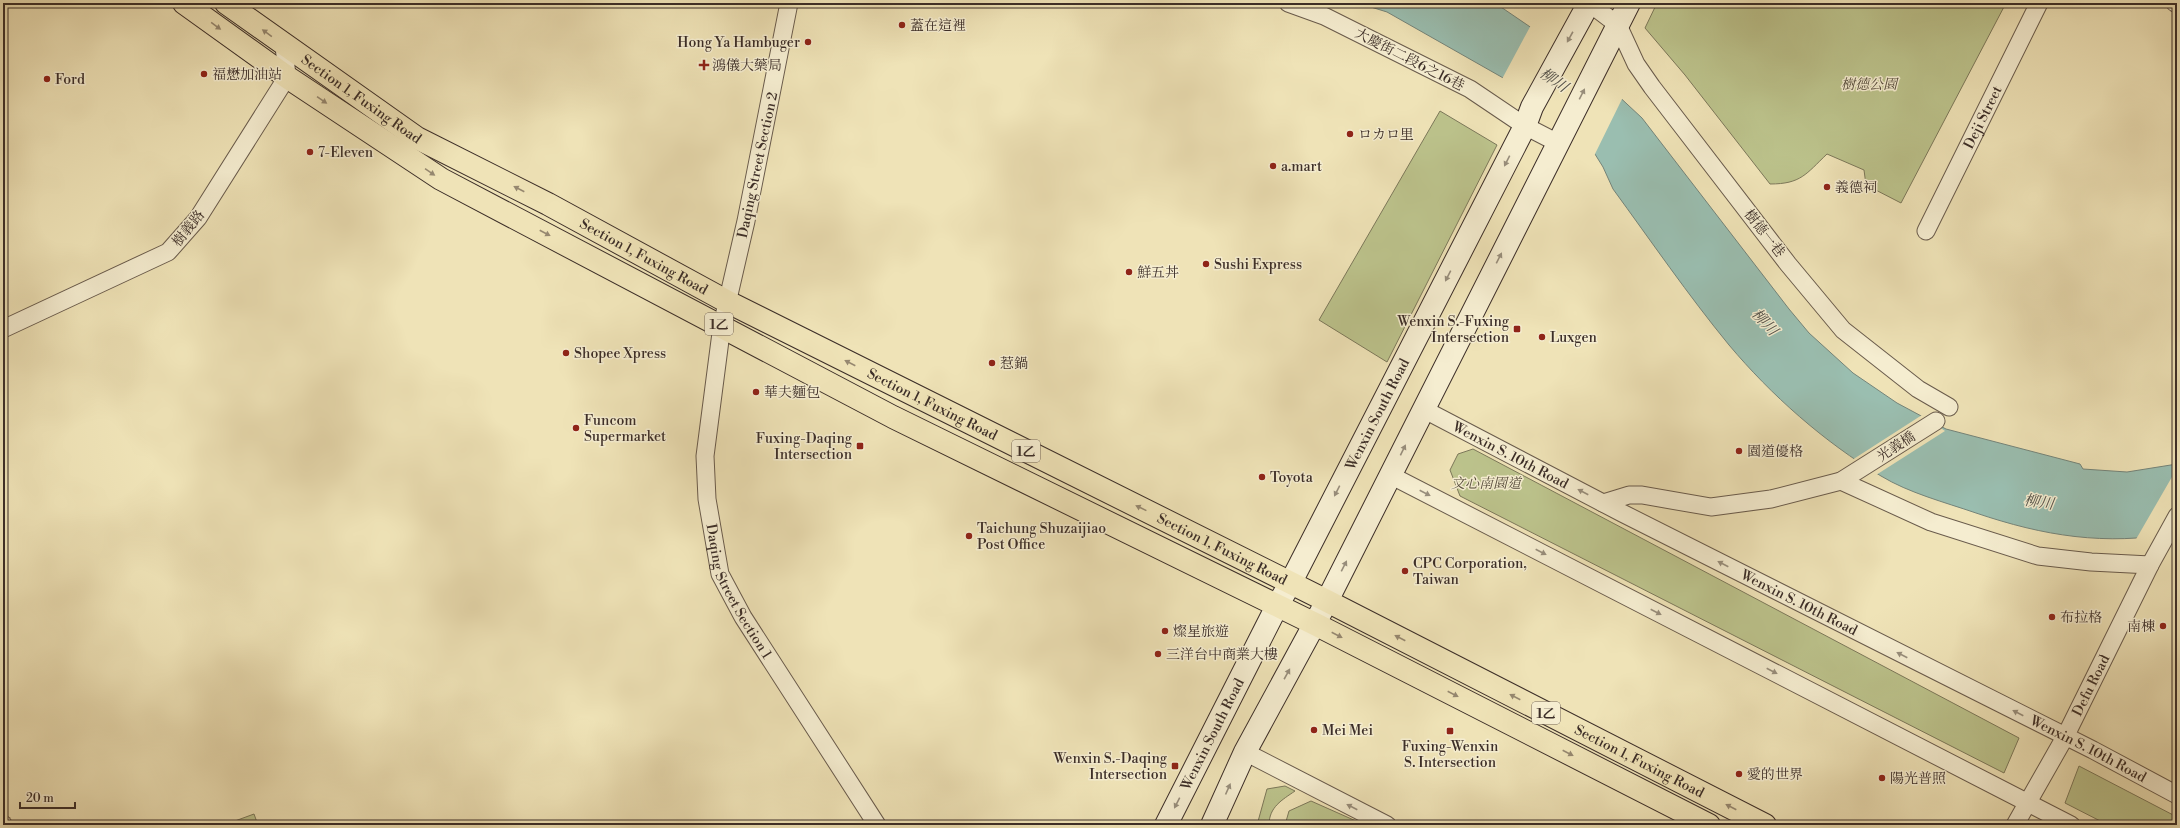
<svg xmlns="http://www.w3.org/2000/svg" width="2180" height="828" font-family="'Libre Bodoni','Noto Serif TC','Noto Serif JP',serif">
<style>
.green{fill:#bcc38c;stroke:#7c785a}
.water{fill:#9abeb0;stroke:#74847a}
.pier{fill:#efe3b7}
.lines{fill:none;stroke-linecap:round;stroke-linejoin:round}
.minor-casing{stroke:#695b4c;stroke-width:19}
.secondary-casing{stroke:#3c2e28;stroke-width:24}
.primary-casing{stroke:#3c2e28;stroke-width:24}
.minor{stroke:#f5edd0;stroke-width:17}
.secondary{stroke:#f5edd0;stroke-width:22}
.primary{stroke:#efe3b7;stroke-width:22}
.oneway{fill:#968870}
.oneway2{fill:#988e7c}
.poi-dot{fill:#8f2418;stroke:#f5edd0;stroke-width:1.5}
.labels{text-anchor:middle;stroke-width:3;stroke-linejoin:round;paint-order:stroke}
.shield{fill:#f5edd0;stroke:#74675a;stroke-width:1}
.shield-label{font-size:13px;font-weight:bold;fill:#3c2e28}
.poi-label{font-size:14px;fill:#3c2e28;stroke:#f5edd0;text-anchor:start}
.street-label{font-size:14px;fill:#3c2e28;stroke:#f5edd0}
.park-label{font-size:14px;font-style:italic;fill:#564c3c;stroke:#f5edd0}
.water-label{font-size:15px;font-style:italic;fill:#54524a;stroke:#f5edd0}
</style>
<rect width="100%" height="100%" fill="#efe3b7"/>
<filter id="stains"><feTurbulence type="fractalNoise" baseFrequency=".005" numOctaves="4"/><feColorMatrix values="0 0 0 0 .2 0 0 0 0 .09 0 0 0 0 .02 0 0 0 .5 -.17"/></filter>
<radialGradient id="worn" r=".72"><stop offset=".6" stop-color="#630" stop-opacity="0"/><stop offset="1" stop-color="#630" stop-opacity=".3"/></radialGradient>
<path class="green" d="M1657,3h349l-105,200 -35,-18 -2,-15 -37,-16c-21,20 -26,30 -57,30l-85,-109 -40,-47z
M1440,111l57,34 -110,217 -68,-42z
M1473,449l546,289 -15,35 -544,-277 -10,-26 8,-16z
M2079,766l98,51v8h-69l-43,-22z
M1285,786l10,5c-13,9 -26,16 -26,34h-12l10,-36z
M1311,801l54,24h-80l4,-14z
M254,814l4,11h-34z"/>
<path class="water" d="M1358,3h137l3,2 85,58 59,55 147,191 20,24 44,40 44,30 28,15 21,11 134,35 3,5 44,3 50,-8v69c-72,13 -133,3 -201,-20 -32,-11 -67,-20 -95,-37 -57,-34 -110,-81 -152,-131 -41,-50 -78,-104 -116,-156l-10,-22 -28,-45 -70,-43 -118,-67z"/>
<path class="pier" d="M1531,25l53,36 39,36 -29,59 -21,-32 -71,-45z
M1922,415l23,16 -69,44 -24,-15z
M2177,470v65l-42,6 41,-71z"/>
<g class="lines">
<defs>
<g id="minor">
<path id="s1" d="M789,3l-43,218 -24,104 -17,131 2,43 13,75 23,43 134,208"/>
<path d="M1288,3l36,13 146,73 55,37 33,17"/>
<path d="M1589,3l29,22 18,39 16,23 136,177 55,66 75,59 31,18"/>
<path d="M2175,3l2,1"/>
<path id="s2" d="M1926,231l113,-228"/>
<path d="M3,329l165,-77 30,-34 89,-141 -3,-32"/>
<path id="s3" d="M1423,409l199,104 471,237 84,45"/>
<path d="M1390,475l681,350"/>
<path d="M1841,481l90,41 107,34 53,6 59,3"/>
<path d="M1603,503l26,-8h13l69,12 60,-8 70,-18 95,-60"/>
<path d="M1245,752l142,73"/>
<path d="M3,824v1"/>
<path id="s4" d="M2015,825l50,-88 85,-172 27,-49"/>
</g>
<g id="secondary">
<path id="s5" d="M1166,825l111,-219 14,-24 234,-456 7,-19 57,-104"/>
<path d="M1212,825l33,-73 82,-151 302,-598"/>
</g>
<g id="primary">
<path d="M184,3l103,74 154,102 452,238 422,207 394,201"/>
<path id="s6" d="M226,3l191,135 131,66 178,97 601,300 438,224"/>
</g>
</defs>
<use href="#minor" class="minor-casing"/>
<use href="#secondary" class="secondary-casing"/>
<use href="#primary" class="primary-casing"/>
<use href="#minor" class="minor"/>
<use href="#secondary" class="secondary"/>
<use href="#primary" class="primary"/>
</g>
<defs><path id="oneway-solid" d="M-6-.8H1V-3.2L6.5 0L1 3.2V.8H-6Z"/></defs>
<g class="oneway">
<use href="#oneway-solid" transform="translate(216 26) rotate(36)"/>
<use href="#oneway-solid" transform="translate(267 33) rotate(-144)"/>
<use href="#oneway-solid" transform="translate(322 100) rotate(34)"/>
<use href="#oneway-solid" transform="translate(430 172) rotate(34)"/>
<use href="#oneway-solid" transform="translate(519 189) rotate(-153)"/>
<use href="#oneway-solid" transform="translate(545 233) rotate(28)"/>
<use href="#oneway-solid" transform="translate(850 363) rotate(-153)"/>
<use href="#oneway-solid" transform="translate(1141 508) rotate(-154)"/>
<use href="#oneway-solid" transform="translate(1337 635) rotate(27)"/>
<use href="#oneway-solid" transform="translate(1400 638) rotate(-153)"/>
<use href="#oneway-solid" transform="translate(1453 694) rotate(27)"/>
<use href="#oneway-solid" transform="translate(1515 697) rotate(-153)"/>
<use href="#oneway-solid" transform="translate(1568 753) rotate(27)"/>
<use href="#oneway-solid" transform="translate(1731 807) rotate(-153)"/>
</g>
<g class="oneway2">
<use href="#oneway-solid" transform="translate(1570 37) rotate(119)"/>
<use href="#oneway-solid" transform="translate(1582 94) rotate(-63)"/>
<use href="#oneway-solid" transform="translate(1507 161) rotate(117)"/>
<use href="#oneway-solid" transform="translate(1499 258) rotate(-63)"/>
<use href="#oneway-solid" transform="translate(1448 276) rotate(117)"/>
<use href="#oneway-solid" transform="translate(1403 450) rotate(-64)"/>
<use href="#oneway-solid" transform="translate(1337 491) rotate(117)"/>
<use href="#oneway-solid" transform="translate(1583 492) rotate(-152)"/>
<use href="#oneway-solid" transform="translate(1425 493) rotate(27)"/>
<use href="#oneway-solid" transform="translate(1541 552) rotate(27)"/>
<use href="#oneway-solid" transform="translate(1723 564) rotate(-153)"/>
<use href="#oneway-solid" transform="translate(1344 566) rotate(-63)"/>
<use href="#oneway-solid" transform="translate(1656 612) rotate(27)"/>
<use href="#oneway-solid" transform="translate(1902 655) rotate(-153)"/>
<use href="#oneway-solid" transform="translate(1772 671) rotate(27)"/>
<use href="#oneway-solid" transform="translate(1287 674) rotate(-61)"/>
<use href="#oneway-solid" transform="translate(2018 713) rotate(-153)"/>
<use href="#oneway-solid" transform="translate(1228 789) rotate(-66)"/>
<use href="#oneway-solid" transform="translate(1177 803) rotate(117)"/>
<use href="#oneway-solid" transform="translate(1352 807) rotate(-153)"/>
</g>
<g class="poi-dot">
<circle cx="902" cy="25" r="4"/>
<circle cx="808" cy="42" r="4"/>
<path d="M702 59h4v4h4v4h-4v4h-4v-4h-4v-4h4z"/>
<circle cx="204" cy="74" r="4"/>
<circle cx="47" cy="79" r="4"/>
<circle cx="1350" cy="134" r="4"/>
<circle cx="310" cy="152" r="4"/>
<circle cx="1273" cy="166" r="4"/>
<circle cx="1827" cy="187" r="4"/>
<circle cx="1206" cy="264" r="4"/>
<circle cx="1129" cy="272" r="4"/>
<rect x="1513" y="325" width="8" height="8" rx="2"/>
<circle cx="1542" cy="337" r="4"/>
<circle cx="566" cy="353" r="4"/>
<circle cx="992" cy="363" r="4"/>
<circle cx="756" cy="392" r="4"/>
<circle cx="576" cy="428" r="4"/>
<rect x="856" y="442" width="8" height="8" rx="2"/>
<circle cx="1739" cy="451" r="4"/>
<circle cx="1262" cy="477" r="4"/>
<circle cx="969" cy="536" r="4"/>
<circle cx="1405" cy="571" r="4"/>
<circle cx="2052" cy="617" r="4"/>
<circle cx="2163" cy="626" r="4"/>
<circle cx="1165" cy="631" r="4"/>
<circle cx="1158" cy="654" r="4"/>
<circle cx="1314" cy="730" r="4"/>
<rect x="1446" y="727" width="8" height="8" rx="2"/>
<rect x="1171" y="762" width="8" height="8" rx="2"/>
<circle cx="1739" cy="774" r="4"/>
<circle cx="1882" cy="778" r="4"/>
</g>
<g class="labels">
<g class="shield">
<rect x="705" y="313" width="28" height="22" rx="3"/>
<rect x="1012" y="440" width="28" height="22" rx="3"/>
<rect x="1532" y="702" width="28" height="22" rx="3"/>
</g>
<g class="shield-label">
<text x="719" y="329">1乙</text>
<text x="1026" y="456">1乙</text>
<text x="1546" y="718">1乙</text>
</g>
<g class="poi-label">
<text x="910" y="30">蓋在這裡</text>
<text x="800" y="47" text-anchor="end">Hong Ya Hambuger</text>
<text x="712" y="70">鴻儀大藥局</text>
<text x="212" y="79">福懋加油站</text>
<text x="55" y="84">Ford</text>
<text x="1358" y="139">ロカロ里</text>
<text x="318" y="157">7-Eleven</text>
<text x="1281" y="171">a.mart</text>
<text x="1835" y="192">義德祠</text>
<text x="1214" y="269">Sushi Express</text>
<text x="1137" y="277">鮮五丼</text>
<text x="1509" y="326" text-anchor="end">Wenxin S.-Fuxing<tspan x="1509" dy="16">Intersection</tspan></text>
<text x="1550" y="342">Luxgen</text>
<text x="574" y="358">Shopee Xpress</text>
<text x="1000" y="368">惹鍋</text>
<text x="764" y="397">華夫麵包</text>
<text x="584" y="425">Funcom<tspan x="584" dy="16">Supermarket</tspan></text>
<text x="852" y="443" text-anchor="end">Fuxing-Daqing<tspan x="852" dy="16">Intersection</tspan></text>
<text x="1747" y="456">園道優格</text>
<text x="1270" y="482">Toyota</text>
<text x="977" y="533">Taichung Shuzaijiao<tspan x="977" dy="16">Post Office</tspan></text>
<text x="1413" y="568">CPC Corporation,<tspan x="1413" dy="16">Taiwan</tspan></text>
<text x="2060" y="622">布拉格</text>
<text x="2155" y="631" text-anchor="end">南棟</text>
<text x="1173" y="636">燦星旅遊</text>
<text x="1166" y="659">三洋台中商業大樓</text>
<text x="1322" y="735">Mei Mei</text>
<text x="1450" y="751" text-anchor="middle">Fuxing-Wenxin<tspan x="1450" dy="16">S. Intersection</tspan></text>
<text x="1167" y="763" text-anchor="end">Wenxin S.-Daqing<tspan x="1167" dy="16">Intersection</tspan></text>
<text x="1747" y="779">愛的世界</text>
<text x="1890" y="783">陽光普照</text>
</g>
<g class="street-label">
<text transform="translate(1410 59) rotate(27)" y="5">大慶街二段6之16巷</text>
<text dy="5" stroke="none"><textPath href="#s6" startOffset="166">Section 1, Fuxing Road</textPath></text>
<text dy="5" stroke="none"><textPath href="#s2" startOffset="127">Deji Street</textPath></text>
<text transform="translate(757 165) rotate(-78)" y="5">Daqing Street Section 2</text>
<text transform="translate(188 228) rotate(-51)" y="5">樹義路</text>
<text transform="translate(1765 233) rotate(52)" y="5">樹德一巷</text>
<text dy="5" stroke="none"><textPath href="#s6" startOffset="490">Section 1, Fuxing Road</textPath></text>
<text dy="5" stroke="none"><textPath href="#s6" startOffset="814">Section 1, Fuxing Road</textPath></text>
<text dy="5" stroke="none"><textPath href="#s5" startOffset="462">Wenxin South Road</textPath></text>
<text transform="translate(1896 446) rotate(-33)" y="5">光義橋</text>
<text dy="5" stroke="none"><textPath href="#s3" startOffset="99">Wenxin S. 10th Road</textPath></text>
<text dy="5" stroke="none"><textPath href="#s6" startOffset="1138">Section 1, Fuxing Road</textPath></text>
<text dy="5" stroke="none"><textPath href="#s1" startOffset="603">Daqing Street Section 1</textPath></text>
<text dy="5" stroke="none"><textPath href="#s3" startOffset="423">Wenxin S. 10th Road</textPath></text>
<text dy="5" stroke="none"><textPath href="#s4" startOffset="159">Defu Road</textPath></text>
<text dy="5" stroke="none"><textPath href="#s5" startOffset="102">Wenxin South Road</textPath></text>
<text dy="5" stroke="none"><textPath href="#s3" startOffset="747">Wenxin S. 10th Road</textPath></text>
<text dy="5" stroke="none"><textPath href="#s6" startOffset="1606">Section 1, Fuxing Road</textPath></text>
</g>
<g class="park-label">
<text x="1869" y="89">樹德公園</text>
<text x="1486" y="488">文心南園道</text>
</g>
<g class="water-label">
<text transform="translate(1554 80) rotate(35)" y="5">柳川</text>
<text transform="translate(1765 322) rotate(47)" y="5">柳川</text>
<text transform="translate(2039 502) rotate(8)" y="5">柳川</text>
</g>
</g>
<rect width="2180" height="828" fill="none" stroke="#efe3b7" stroke-width="16"/>
<rect x="4" y="4" width="2172" height="820" fill="none" stroke="#3c2e28" stroke-width="2"/>
<rect x="8" y="8" width="2164" height="812" fill="none" stroke="#3c2e28"/>
<path d="M20 802v6h55v-6" fill="none" stroke="#3c2e28" stroke-width="2"/>
<text x="26" y="802" font-size="12" fill="#3c2e28" stroke="#f5edd0" stroke-width="3" paint-order="stroke">20 m</text>
<rect width="100%" height="100%" filter="url(#stains)"/>
<rect width="100%" height="100%" fill="url(#worn)"/>
</svg>
